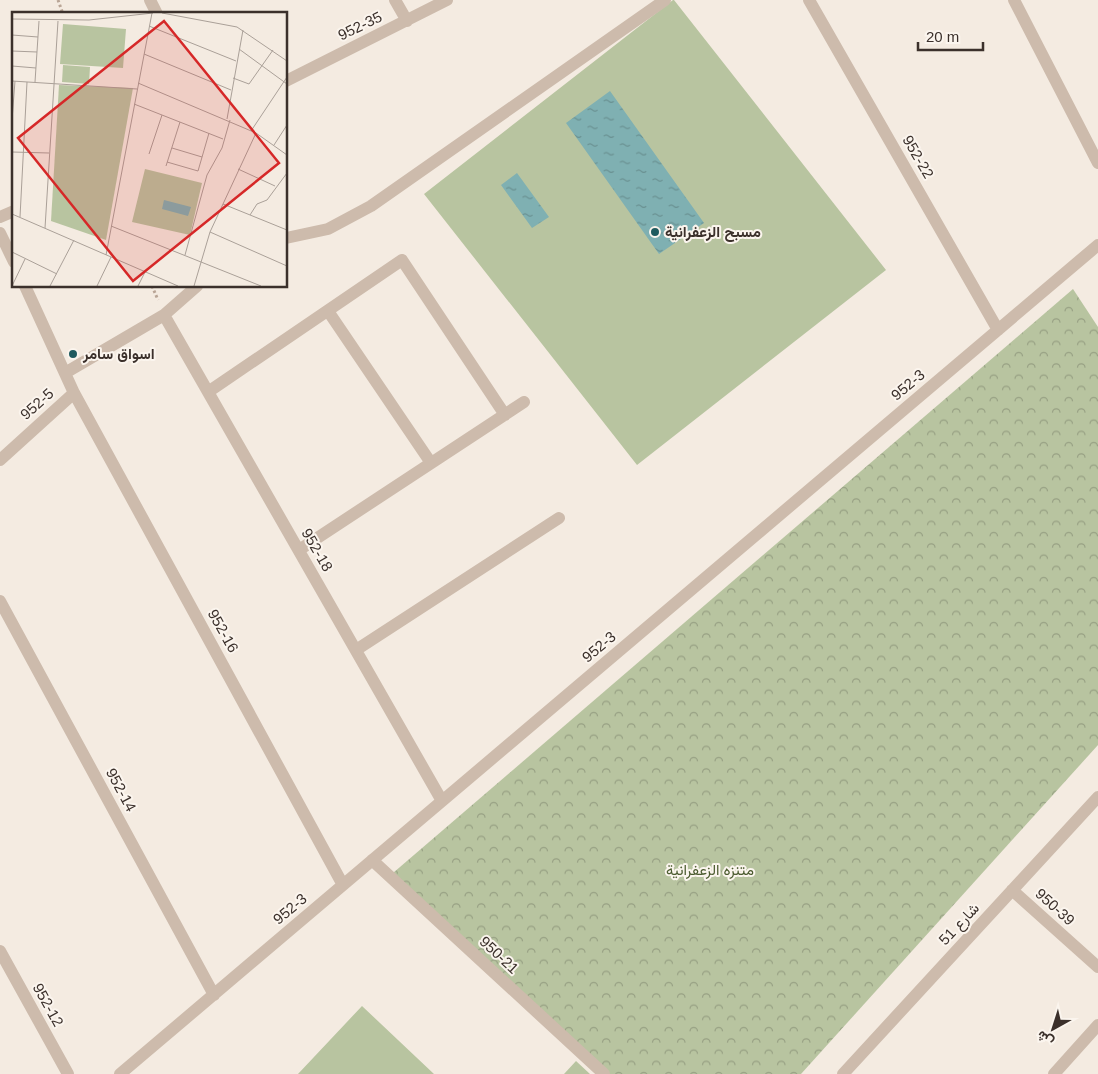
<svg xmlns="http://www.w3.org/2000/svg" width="1098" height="1074" font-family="Helvetica,Vazirmatn,sans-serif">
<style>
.park{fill:url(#park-crowns)}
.pitch{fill:#b8c4a0}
.water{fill:url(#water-ripples)}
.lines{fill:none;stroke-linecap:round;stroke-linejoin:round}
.path{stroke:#b9a596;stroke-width:3;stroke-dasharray:2.5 2.5;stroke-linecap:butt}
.minor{stroke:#cdbbac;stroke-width:12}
.poi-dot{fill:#1f5a5e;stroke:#fbf5ee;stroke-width:2}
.labels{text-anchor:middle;stroke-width:4;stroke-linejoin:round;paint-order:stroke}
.street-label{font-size:15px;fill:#3b302b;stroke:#fbf5ee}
.poi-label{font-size:15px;font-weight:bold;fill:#3b302b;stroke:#fbf5ee;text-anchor:start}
.park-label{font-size:15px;fill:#4a5a2e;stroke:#fbf5ee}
.inset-road{fill:none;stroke:#aaa098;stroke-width:1}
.view{fill:#d62828;fill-opacity:0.15;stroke:#d62828;stroke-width:2.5}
.inset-edge{fill:none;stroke:#3b302b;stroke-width:2.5}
</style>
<defs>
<pattern id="park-crowns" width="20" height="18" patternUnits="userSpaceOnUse" patternTransform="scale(1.25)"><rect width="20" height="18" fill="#b8c4a0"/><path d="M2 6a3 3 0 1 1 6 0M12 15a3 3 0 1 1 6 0" fill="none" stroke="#97a083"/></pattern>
<pattern id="water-ripples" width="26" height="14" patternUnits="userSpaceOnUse" patternTransform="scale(1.25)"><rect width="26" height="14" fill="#7fb0b2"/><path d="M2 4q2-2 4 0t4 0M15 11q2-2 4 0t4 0" fill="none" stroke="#699091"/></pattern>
</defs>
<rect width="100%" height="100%" fill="#f4ebe1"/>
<path class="park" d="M1073,289l25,38v418l-297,329h-193l-222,-195z"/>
<path class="pitch" d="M673,0h1l212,270 -249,195 -213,-271z
M362,1006l72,68h-136z
M576,1061l14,13h-26z"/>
<path class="water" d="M610,91l94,132 -45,31 -93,-131z
M517,173l32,44 -17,11 -31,-43z"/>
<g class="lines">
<path class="path" d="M58,0l5,14
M152,286l6,14"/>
<path class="minor" d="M150,0l7,14
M395,0l12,21
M809,0l189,330
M1014,0l84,163
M286,81l161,-81
M0,217l14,-6
M0,233l14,29
M286,238l42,-9 43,-23 294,-206
M25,286l49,107 269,492
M328,311l103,152
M164,315l278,486
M65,373l99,-58 33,-29
M208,392l194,-132 103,155
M0,460l74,-67
M299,550l225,-148
M0,601l214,394
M356,650l203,-132
M372,860l232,214
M1012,890l86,77
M0,951l68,123
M120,1074l978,-829
M843,1074l255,-277
M1054,1074l44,-49"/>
</g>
<g class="poi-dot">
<circle cx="655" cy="232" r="5"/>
<circle cx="73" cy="354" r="5"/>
</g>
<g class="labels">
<g class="street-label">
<text transform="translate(360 26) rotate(-26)" y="5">952-35</text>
<text transform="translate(918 157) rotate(60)" y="5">952-22</text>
<text transform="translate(908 385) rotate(-40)" y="5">952-3</text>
<text transform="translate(37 404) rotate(-42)" y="5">952-5</text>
<text transform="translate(317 550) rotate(60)" y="5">952-18</text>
<text transform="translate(223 631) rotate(61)" y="5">952-16</text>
<text transform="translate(599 647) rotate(-40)" y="5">952-3</text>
<text transform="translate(121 790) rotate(62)" y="5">952-14</text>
<text transform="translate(1055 907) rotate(42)" y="5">950-39</text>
<text transform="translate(290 909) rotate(-40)" y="5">952-3</text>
<text transform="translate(959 924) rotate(-47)" y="5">شارع 51</text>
<text transform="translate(499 955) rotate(43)" y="5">950-21</text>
<text transform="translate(48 1005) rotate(61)" y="5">952-12</text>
</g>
<g class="poi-label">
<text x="665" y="237">مسبح الزعفرانية</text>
<text x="83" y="359">اسواق سامر</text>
</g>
<g class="park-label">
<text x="710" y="875">متنزه الزعفرانية</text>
</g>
</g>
<g transform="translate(12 12)">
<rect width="275" height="275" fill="#f4ebe1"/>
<path d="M47,73l74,3 -27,152 -55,-19z" fill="#b8c4a0"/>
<path d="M51,12l63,5 -3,39 -63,-4zM51,53l27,2 -1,17 -27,-2zM133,157l57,14 -12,52 -58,-13z" fill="#b8c4a0"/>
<path d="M152,188l27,7 -3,9 -26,-7z" fill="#7fb0b2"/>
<path class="inset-road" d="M150,1l75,14 50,34M0,7l77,1 64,-7M137,14l87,35M0,23l26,2M227,37l48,35M0,39l25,1M132,42l87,36M0,54l24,2M221,66l16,6 24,-34M0,69l125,8M23,70l4,-61M126,71l118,50 31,22M122,92l89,35M215,107l16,-89M0,108l3,-39M239,119l36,-54M262,133l13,-20M160,136l30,9M0,140l37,1M137,142l13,-39M155,150l31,9 11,-38M154,154l14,-44M226,157l37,17M211,192l64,26M0,202l166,72M238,203l7,-11 10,-4 20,-27M8,205l7,-135M99,214l150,60M33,216l13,-207M198,220l77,34M0,240l45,22M94,243l46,-242M173,243l22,-80 15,-27 8,-28M0,274l13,-27M38,274l24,-46M85,274l14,-29M126,274l7,-14M182,274l16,-54 46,-99"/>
<path class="view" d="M152,9l115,142 -146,118 -115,-143z"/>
<rect width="275" height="275" class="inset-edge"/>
</g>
<g transform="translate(1053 1029) rotate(219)" stroke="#fbf5ee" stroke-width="4" paint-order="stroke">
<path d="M0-4L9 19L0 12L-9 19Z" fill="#3b302b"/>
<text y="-8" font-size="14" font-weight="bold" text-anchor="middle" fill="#3b302b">ش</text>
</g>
<path d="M918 42v8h65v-8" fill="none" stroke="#3b302b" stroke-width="2.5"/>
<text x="926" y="42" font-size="15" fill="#3b302b" stroke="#fbf5ee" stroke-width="4" paint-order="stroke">20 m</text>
</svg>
